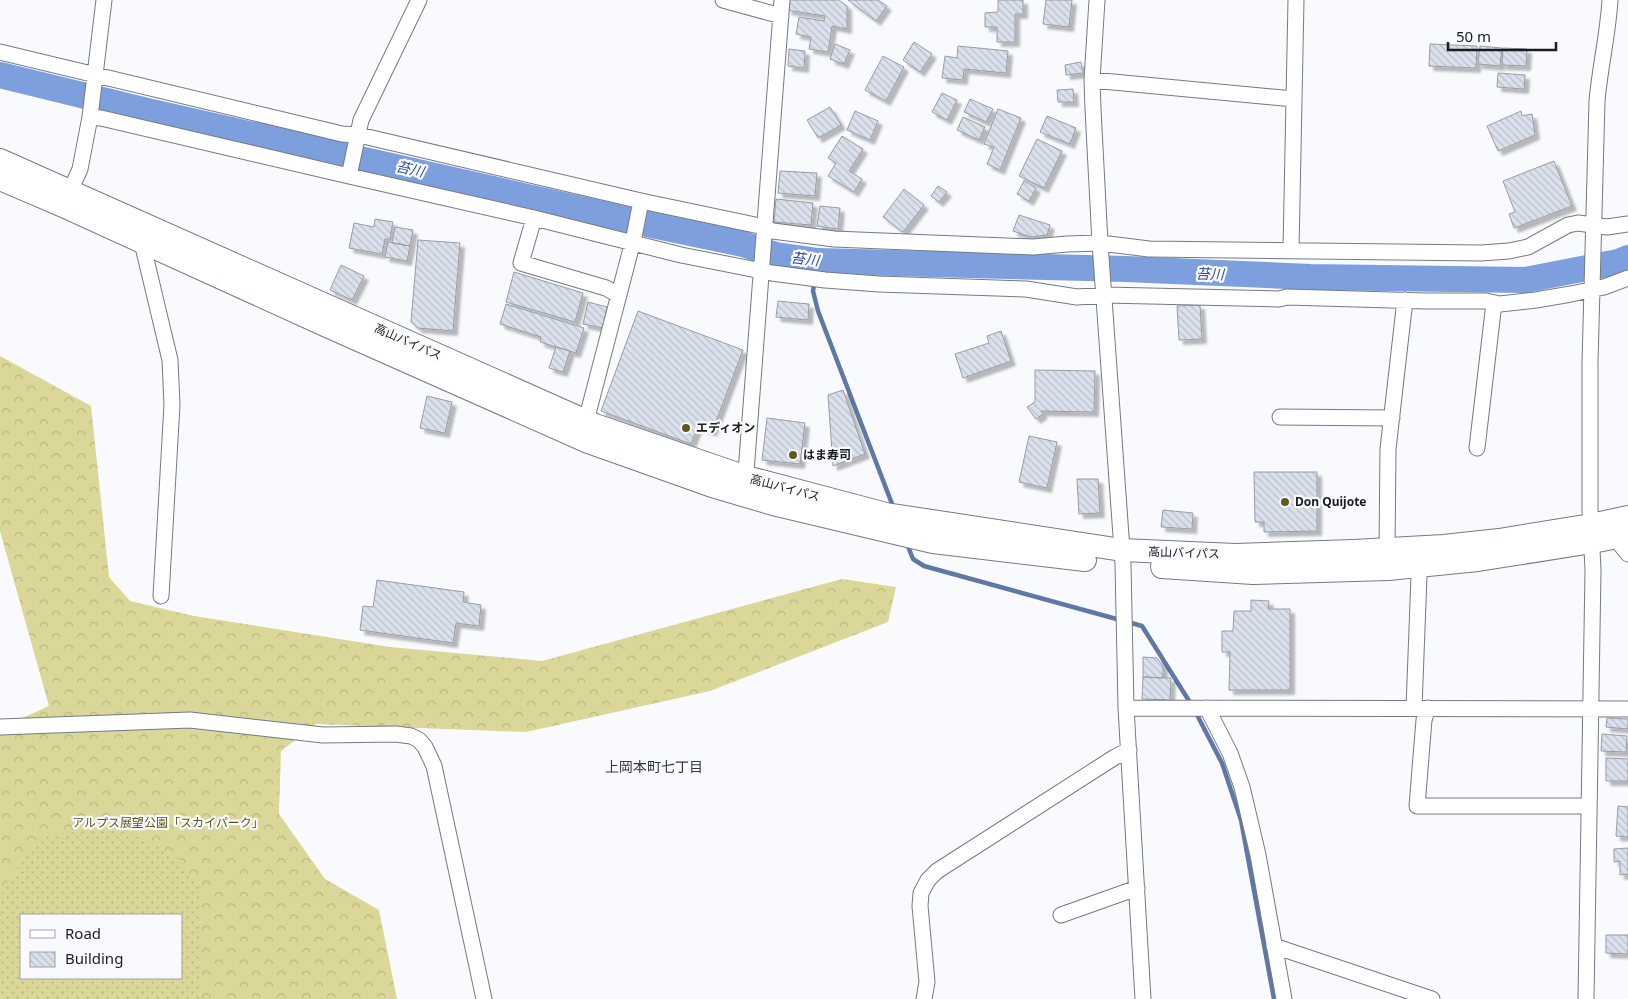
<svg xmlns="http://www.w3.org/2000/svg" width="1628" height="999" font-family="'Noto Sans','Noto Sans JP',sans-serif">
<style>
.grass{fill:url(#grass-dots);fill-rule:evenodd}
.forest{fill:url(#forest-crowns)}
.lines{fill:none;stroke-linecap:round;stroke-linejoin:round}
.stream{stroke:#6078a5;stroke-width:4.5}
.river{stroke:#7e9fde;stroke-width:26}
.building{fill:url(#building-back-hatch);stroke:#979ca7;filter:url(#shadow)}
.minor-casing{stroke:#747a84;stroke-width:17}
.highway-casing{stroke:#747a84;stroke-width:24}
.minor{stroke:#fff;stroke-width:15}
.highway{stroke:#fff;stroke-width:22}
.poi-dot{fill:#5d5a26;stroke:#f9fafd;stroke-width:2}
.labels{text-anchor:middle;stroke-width:4.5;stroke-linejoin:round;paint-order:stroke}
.street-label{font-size:12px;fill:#1a1c20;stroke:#f9fafd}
.poi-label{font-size:12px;font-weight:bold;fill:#1a1c20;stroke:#f9fafd;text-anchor:start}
.park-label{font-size:12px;fill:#5a561b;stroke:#f9fafd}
.water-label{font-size:14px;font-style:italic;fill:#2a4e9a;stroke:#f9fafd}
.neighbourhood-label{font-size:14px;fill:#323740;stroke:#f9fafd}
</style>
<defs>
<pattern id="grass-dots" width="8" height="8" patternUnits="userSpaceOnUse" patternTransform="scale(1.25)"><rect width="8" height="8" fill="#dad798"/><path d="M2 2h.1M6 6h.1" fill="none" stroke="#bab883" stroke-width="1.8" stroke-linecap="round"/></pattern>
<pattern id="forest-crowns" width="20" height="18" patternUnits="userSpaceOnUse" patternTransform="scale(1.25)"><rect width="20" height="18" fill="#dad798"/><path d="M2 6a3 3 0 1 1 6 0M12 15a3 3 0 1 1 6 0" fill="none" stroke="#bab883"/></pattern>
<pattern id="building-back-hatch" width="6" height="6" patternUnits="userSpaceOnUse" patternTransform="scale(1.25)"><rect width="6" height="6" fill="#dae1ec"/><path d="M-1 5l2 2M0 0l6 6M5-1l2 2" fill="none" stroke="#bac0ca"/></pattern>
<filter id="shadow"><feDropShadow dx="4.5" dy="4.5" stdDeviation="1" flood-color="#0004"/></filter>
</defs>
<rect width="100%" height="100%" fill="#f9fafd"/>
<path class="grass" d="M200,730l24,269h-224v-263zM21,915h160v63h-160z"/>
<path class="forest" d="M0,356l91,50 18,171 21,24 64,15 196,31 152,14 300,-82 54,8 -8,35 -178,69 -184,41 -210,-8 -35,27 -2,63 46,65 54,31 18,89h-196v-112l-24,-30 -60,-32 -80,13 -33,50 -4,16v-176l49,-22 -49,-175z"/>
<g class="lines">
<path class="stream" d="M818,261l-5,30 5,20 76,198
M907,544l6,15 11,7 218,60 49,78
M1195,711l27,52 19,57 33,179"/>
<path class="river" d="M0,75l147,36 505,114 91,19 33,11 42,6 308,8 184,8 215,3 93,-18 10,-4"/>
</g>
<path class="building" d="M789,0h50l8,6v23l-15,-3 -4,26 -19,-3 2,-12 -15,-3 3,-17 25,4 1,-5 -38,-6z
M848,0h30l9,6 -11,15z
M998,0h25v14h-8v28h-18v-15h-12v-14l13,-1z
M1046,0h26l-3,27 -26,-3z
M914,42l18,12 -12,18 -17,-12z
M835,44l15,6 -6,14 -14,-5z
M1430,44l47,2 -1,22 -47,-2z
M958,46l50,5 -2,22 -42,-4 -1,11 -21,-2 3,-22 12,2z
M1480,46l22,2 -2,18 -22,-2z
M1503,48l24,1 -1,17 -24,-1z
M789,49l16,2 -1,17 -16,-2z
M883,56l21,11 -18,34 -21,-11z
M1081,62l2,11 -17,2 -1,-10z
M1498,73l27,2 -1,14 -27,-2z
M1073,89l1,13h-16l-1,-12z
M942,93l15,7 -10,20 -15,-8z
M970,99l23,10 -7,13 -22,-10z
M830,107l11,18 -23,13 -11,-18z
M998,109l23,9 -21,52 -13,-6 7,-17 -10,-3z
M855,111l23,10 -8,19 -23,-10z
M1521,111l1,5 10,-2 3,21 -37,16 -11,-25z
M1047,116l29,12 -6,16 -30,-12z
M963,117l22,10 -6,13 -22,-10z
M842,136l21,13 -14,22 13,8 -8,13 -26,-16 8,-13 -8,-5z
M1037,139l25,12 -18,37 -25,-12z
M1554,161l18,45 -58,22 -5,-14 6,-2 -12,-31z
M780,171l37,2 -2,23 -37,-3z
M1024,181l12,7 -7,13 -12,-7z
M938,186l9,6 -8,10 -8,-6z
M904,189l20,16 -21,27 -20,-15z
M776,199l37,4 -2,22 -37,-3z
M820,206l20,2 -2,21 -21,-3z
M1019,215l31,10 -3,10 -16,2 -18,-6z
M375,219l18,3 -3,17h-5l-3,15 -33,-6 5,-25 20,4z
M395,227l18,3 -3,16 -18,-3z
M418,240l42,3 -7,88 -35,-3 -7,-6z
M388,242l22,4 -3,15 -22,-4z
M341,265l23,11 -12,24 -22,-10z
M514,272l69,21 -8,29 -69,-20z
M778,301l31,3 -1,16 -32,-3z
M588,302l19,5 -4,21 -20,-4z
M506,304l78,24 -8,25 -36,-11 1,-5 -41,-13z
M1200,305l2,34 -23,1 -2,-34z
M638,311l105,39 -31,82 -14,-6 -7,18 -90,-33z
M1001,331l10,30 -48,17 -8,-24 34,-11 -2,-7z
M556,347l14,4 -7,21 -14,-4z
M1035,370l60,1 -1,41 -53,-1 2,3 -7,5 -9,-12 8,-5z
M843,390l22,64 -32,12 -5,-71z
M427,396l25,6 -7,31 -25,-5z
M767,418l38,5 -5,41 -38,-4z
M1029,436l28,6 -10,46 -28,-6z
M1254,472h63v59l-53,1v-10h-9z
M1077,479h21l2,34 -21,1z
M1163,510l30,3 -1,16 -31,-2z
M377,580l87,12 -1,10 18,3 -2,21 -23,-3 -3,20 -93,-13 3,-24 10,1z
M1251,600l18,1 -1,8h22v81h-61l1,-38h-8v-21h11l1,-20h17z
M1143,657l14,1 6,8v12l-20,-1z
M1143,677l28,1 -1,22 -28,-1z
M1607,718l21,1v10l-22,-2z
M1602,734l25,2 -1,16 -25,-1z
M1606,758l22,1v22h-22z
M1618,806l10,1v30l-12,-1z
M1628,848v26l-8,1v-14l-6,1v-13z
M1606,935h22v19l-22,-1z"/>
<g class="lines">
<defs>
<path id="minor" d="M723,0l58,16
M1097,0l-5,80 1,29 7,134 23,321 3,144 17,291
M0,52l342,82 17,1 282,66 123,26 9,4 61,8 199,8 34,-3 33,-1 49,6 332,4 28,-2 19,-4 40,-22 10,-2 29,4 21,-3
M1092,80l202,19
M90,117l11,1 248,58 185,42 147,37 91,18 53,7 54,4 147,5 51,8 28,-2 174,4 8,-2 138,4h61l14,3 36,-4 35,-6 33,-7 24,-9
M349,176l12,-56 58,-120
M66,200l14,-31 10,-52 14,-117
M534,218l-13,45 85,25 12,7
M148,244l-4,7 26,109 2,45 -11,191
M1291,250l5,-250
M1280,417l112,1
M586,421l48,-184 7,-36
M1477,448l17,-145
M745,485l37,-485
M1615,538l13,16
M1387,549l1,-100 17,-149
M1126,708l502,1
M1207,708l23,45 12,34 16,68 26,144
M1414,708l5,-132
M1428,708l-4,12 -7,86h172
M0,727l190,-7 133,15 73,-1 15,2 8,4 6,7 9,19 50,233
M1061,915l76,-27
M1274,946l158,53
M924,999l3,-17 -7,-76 1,-13 7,-13 9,-9 178,-114 14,-7
M1586,999l7,-429 -3,-61v-146l7,-262c3,-34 11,-67 13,-101"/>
<path id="highway" d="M0,160l595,265 151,52 140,37 236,36 113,5 118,-4 91,-5 55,-6 92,-15 37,-8
M0,179l63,27 264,120 261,116 124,44 61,18 160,38 152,18
M1162,567l91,6 135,-4 90,-9 114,-18 36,-7"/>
</defs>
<use href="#minor" class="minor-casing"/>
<use href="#highway" class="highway-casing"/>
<use href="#minor" class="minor"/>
<use href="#highway" class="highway"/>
</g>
<g class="poi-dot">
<circle cx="686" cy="428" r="5"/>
<circle cx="793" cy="455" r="5"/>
<circle cx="1285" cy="502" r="5"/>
</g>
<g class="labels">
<g class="street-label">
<text transform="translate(408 342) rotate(24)" y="4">高山バイパス</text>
<text transform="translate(785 488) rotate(15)" y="4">高山バイパス</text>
<text transform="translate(1184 553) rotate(2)" y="4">高山バイパス</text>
</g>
<g class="poi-label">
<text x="696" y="432">エディオン</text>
<text x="803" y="459">はま寿司</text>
<text x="1295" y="506">Don Quijote</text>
</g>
<g class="park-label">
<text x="168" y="827">アルプス展望公園「スカイパーク」</text>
</g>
<g class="water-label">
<text transform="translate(410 169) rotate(13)" y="5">苔川</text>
<text transform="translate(805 259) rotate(7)" y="5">苔川</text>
<text transform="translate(1210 274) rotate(2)" y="5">苔川</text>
</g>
<g class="neighbourhood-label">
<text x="654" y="772">上岡本町七丁目</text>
</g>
</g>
<rect x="20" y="914" width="162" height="65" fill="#f9fafd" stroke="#a0a1a5"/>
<rect x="30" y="930" width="25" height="8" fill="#ffffff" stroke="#a0a1a5"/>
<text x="65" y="939" font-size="15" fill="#1a1c20">Road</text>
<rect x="30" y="952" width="25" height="15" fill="url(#building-back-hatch)" stroke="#a0a1a5"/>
<text x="65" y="964" font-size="15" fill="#1a1c20">Building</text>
<path d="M1448 42v8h108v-8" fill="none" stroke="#1a1c20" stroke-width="2.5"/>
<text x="1456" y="42" font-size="15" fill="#1a1c20" stroke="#f9fafd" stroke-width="4" paint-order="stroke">50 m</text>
</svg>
